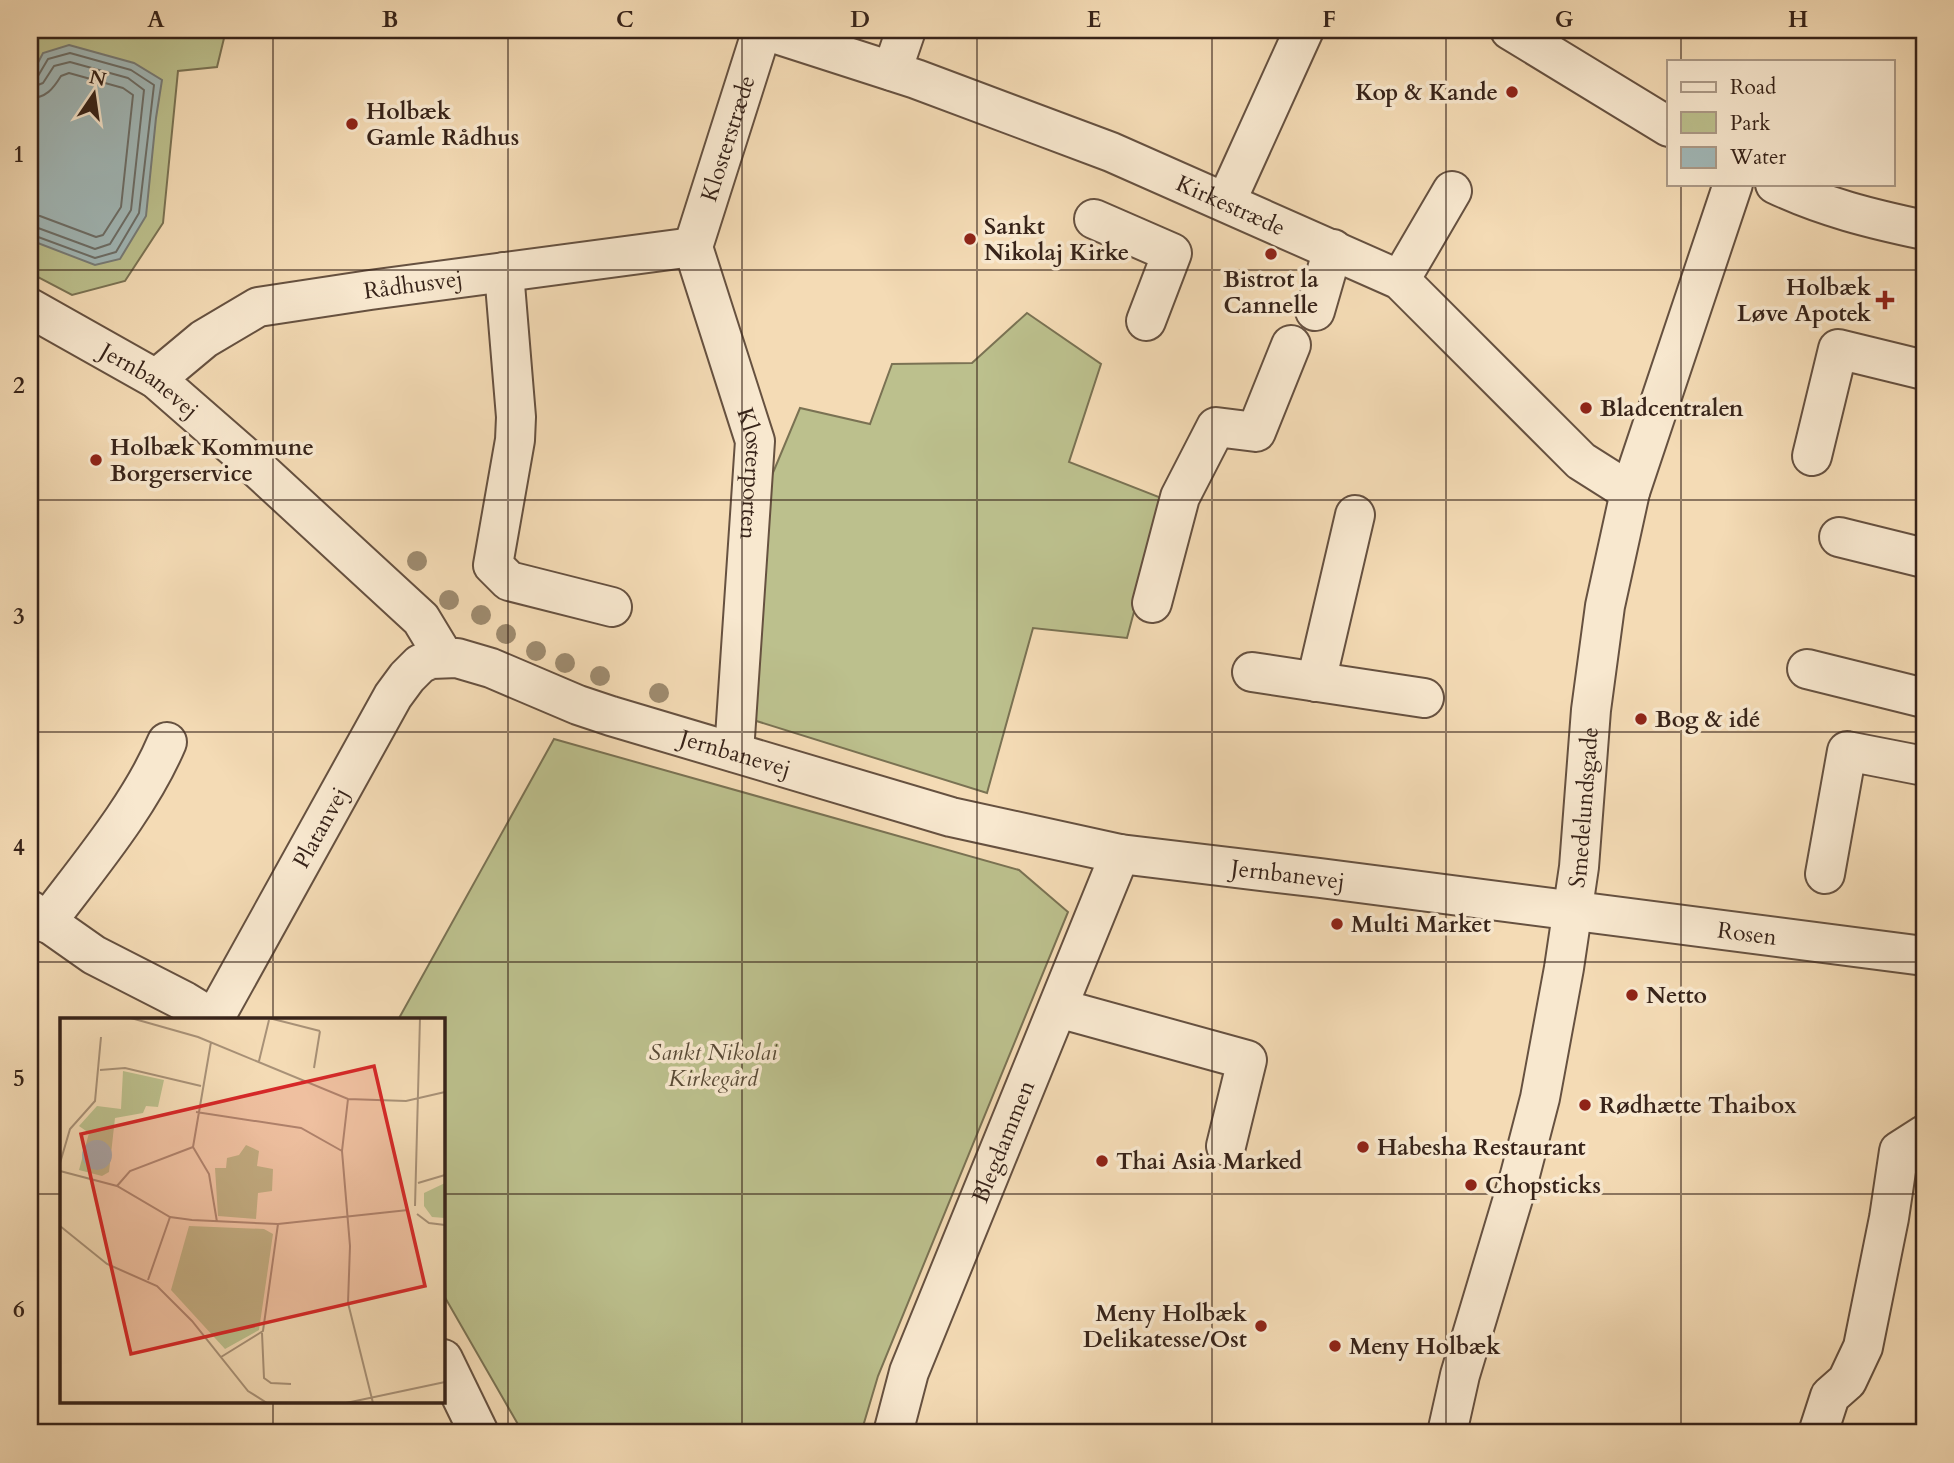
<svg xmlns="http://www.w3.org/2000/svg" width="1954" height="1463" font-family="Cardo,serif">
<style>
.green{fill:#bcc08d;stroke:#7a7253;stroke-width:2}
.water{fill:#a1b8b8;stroke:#777c78;stroke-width:2}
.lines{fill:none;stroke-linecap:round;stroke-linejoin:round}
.shore{stroke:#6c6e68;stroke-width:2}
.minor-casing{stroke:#665140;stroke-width:42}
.minor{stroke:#f8e8cf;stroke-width:38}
.tree{fill:#9e8b6f}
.grid{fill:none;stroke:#372319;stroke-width:2;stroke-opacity:0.55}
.poi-dot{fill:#8f2418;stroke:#f8e8cf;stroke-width:2.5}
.labels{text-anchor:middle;stroke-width:7;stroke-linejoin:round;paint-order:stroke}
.poi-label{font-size:23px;font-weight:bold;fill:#372319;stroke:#f8e8cf;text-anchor:start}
.street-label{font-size:23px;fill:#372319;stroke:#f8e8cf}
.park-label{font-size:23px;font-style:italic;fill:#584a36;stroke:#f8e8cf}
.inset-road{fill:none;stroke:#a89177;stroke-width:2}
.view{fill:#d62828;fill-opacity:0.15;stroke:#d62828;stroke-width:3.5}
.inset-edge{fill:none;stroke:#372319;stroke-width:3.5}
.neatline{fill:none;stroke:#372319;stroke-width:2.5}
.grid-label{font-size:23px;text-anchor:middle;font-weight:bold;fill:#372319}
</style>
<rect width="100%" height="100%" fill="#f4dbb5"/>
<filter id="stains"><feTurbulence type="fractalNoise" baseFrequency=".00286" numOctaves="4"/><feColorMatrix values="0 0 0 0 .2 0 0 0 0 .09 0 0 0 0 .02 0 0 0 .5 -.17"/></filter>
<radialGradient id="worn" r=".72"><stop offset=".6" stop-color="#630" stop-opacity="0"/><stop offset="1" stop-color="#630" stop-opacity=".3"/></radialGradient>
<path class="green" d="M38,30h188l-9,37 -39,4 -15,152 -38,58 -53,14 -42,-22v-227z
M1027,313l74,51 -32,98 95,37 -37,139 -94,-10 -46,165 -237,-74 17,-232 33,-79 70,16 22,-60 80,-1z
M554,739l465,131 49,42 -190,464 -17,57h-338l-80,-139v-274h-45z"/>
<path class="water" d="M69,45l65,18 28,17 -6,38 -10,98 -26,43 -25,6 -65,-25v-162l13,-25z"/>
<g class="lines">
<path class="shore" d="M30,79l8,-3 10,-17 22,-6 61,17 23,15 -15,128 -23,39 -21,6 -65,-24
M30,88l13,-5 11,-17 16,-4 58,16 16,12 -13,120 -21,34 -15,5 -65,-24
M30,98c16,0 23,-9 31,-22l8,-3 54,15 10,7 -12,112 -18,28 -7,2 -56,-21 -10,-1"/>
<defs>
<g id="minor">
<path id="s1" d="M764,30l152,49 195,73 289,128 181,181 49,31"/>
<path d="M1510,30l159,97"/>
<path d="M892,71l14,-41"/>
<path d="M1775,184c48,23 97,35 149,46"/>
<path d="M1226,202l78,-172"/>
<path d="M1094,219l78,34 -26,68"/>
<path id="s2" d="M693,247l62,194 -21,311"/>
<path id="s3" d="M693,247l69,-217"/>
<path d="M504,272l12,145 -1,23 -22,125 16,16 103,26"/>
<path d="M1400,280l52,-89"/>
<path id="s4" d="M30,308l126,71 87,76 178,164 23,38"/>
<path d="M1315,311l18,-62"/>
<path id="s5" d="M156,379l48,-40 54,-32 112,-17 323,-43"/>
<path d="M1812,456l26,-107 86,21"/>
<path d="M1839,537l85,21"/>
<path d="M1152,603l28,-106 36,-70 40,5 35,-87"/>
<path d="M1807,669l117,29"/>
<path d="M1252,672l172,26"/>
<path d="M1316,682l39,-167"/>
<path d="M1825,874l22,-123 77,15"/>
<path d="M30,910l64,45 90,46 31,19"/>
<path d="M46,923c42,-56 94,-117 121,-181"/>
<path d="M1058,1008l189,52 -21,86"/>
<path id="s6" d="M214,1019l179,-323 14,-19 13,-13 11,-5 26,-1 34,10 87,37 33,11 340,101 169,37 200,24 604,78"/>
<path d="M443,1359l36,74"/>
<path id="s7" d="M893,1433l16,-61 211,-518"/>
<path id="s8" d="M1447,1433l13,-58 60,-200 20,-77 24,-130 15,-101 12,-157 14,-104 25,-114 103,-308"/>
<path d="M1818,1433l12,-37 17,-15 16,-34 26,-129 10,-67 25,-16"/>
</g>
</defs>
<use href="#minor" class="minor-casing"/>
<use href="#minor" class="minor"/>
</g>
<g class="tree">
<circle cx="417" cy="561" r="10"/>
<circle cx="449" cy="600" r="10"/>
<circle cx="481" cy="615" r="10"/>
<circle cx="506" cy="634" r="10"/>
<circle cx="536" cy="651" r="10"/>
<circle cx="565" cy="663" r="10"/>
<circle cx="600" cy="676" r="10"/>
<circle cx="659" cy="693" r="10"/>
</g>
<path class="grid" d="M273,30v990M508,30v1403M742,30v1403M977,30v1403M1212,30v1403M1446,30v1403M1681,30v31M1681,184v1249M30,270h1894M30,500h1894M30,732h1894M30,962h1894M30,1194h31M443,1194h1481M273,1402v31"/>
<g class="poi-dot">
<circle cx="1512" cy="92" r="7"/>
<circle cx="352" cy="124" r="7"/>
<circle cx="970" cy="239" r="7"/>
<circle cx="1271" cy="254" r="7"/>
<path d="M1881.5 289.5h7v7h7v7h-7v7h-7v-7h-7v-7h7z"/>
<circle cx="1586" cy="408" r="7"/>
<circle cx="96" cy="460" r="7"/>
<circle cx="1641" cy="719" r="7"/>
<circle cx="1337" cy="924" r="7"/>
<circle cx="1632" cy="995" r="7"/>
<circle cx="1585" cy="1105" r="7"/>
<circle cx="1363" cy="1147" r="7"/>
<circle cx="1102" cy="1161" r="7"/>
<circle cx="1471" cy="1185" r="7"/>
<circle cx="1261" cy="1326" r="7"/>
<circle cx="1335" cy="1346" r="7"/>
</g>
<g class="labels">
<g class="poi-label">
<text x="1498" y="100" text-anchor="end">Kop &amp; Kande</text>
<text x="366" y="119">Holbæk<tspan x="366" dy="26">Gamle Rådhus</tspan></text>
<text x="984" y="234">Sankt<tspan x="984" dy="26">Nikolaj Kirke</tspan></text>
<text x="1271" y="287" text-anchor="middle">Bistrot la<tspan x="1271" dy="26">Cannelle</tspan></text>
<text x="1871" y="295" text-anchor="end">Holbæk<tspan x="1871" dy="26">Løve Apotek</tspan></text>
<text x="1600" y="416">Bladcentralen</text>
<text x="110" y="455">Holbæk Kommune<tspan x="110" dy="26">Borgerservice</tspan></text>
<text x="1655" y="727">Bog &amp; idé</text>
<text x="1351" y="932">Multi Market</text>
<text x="1646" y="1003">Netto</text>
<text x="1599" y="1113">Rødhætte Thaibox</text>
<text x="1377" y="1155">Habesha Restaurant</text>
<text x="1116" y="1169">Thai Asia Marked</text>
<text x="1485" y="1193">Chopsticks</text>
<text x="1247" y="1321" text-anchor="end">Meny Holbæk<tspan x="1247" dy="26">Delikatesse/Ost</tspan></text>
<text x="1349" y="1354">Meny Holbæk</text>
</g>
<g class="street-label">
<text dy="8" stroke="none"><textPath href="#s3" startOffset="114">Klosterstræde</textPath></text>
<text dy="8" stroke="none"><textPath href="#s1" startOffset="499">Kirkestræde</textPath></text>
<text dy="8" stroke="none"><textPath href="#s5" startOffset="282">Rådhusvej</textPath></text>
<text dy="8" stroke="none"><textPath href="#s4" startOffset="140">Jernbanevej</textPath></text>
<text dy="8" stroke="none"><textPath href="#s2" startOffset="236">Klosterporten</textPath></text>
<text dy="8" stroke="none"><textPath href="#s6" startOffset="744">Jernbanevej</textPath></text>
<text dy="8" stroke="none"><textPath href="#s8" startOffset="642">Smedelundsgade</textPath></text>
<text dy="8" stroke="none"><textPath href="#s6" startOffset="219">Platanvej</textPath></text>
<text dy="8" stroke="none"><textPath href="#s6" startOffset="1311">Jernbanevej</textPath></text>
<text dy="8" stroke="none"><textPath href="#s6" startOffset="1774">Rosen</textPath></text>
<text dy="8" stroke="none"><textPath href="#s7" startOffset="312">Blegdammen</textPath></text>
</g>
<g class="park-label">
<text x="713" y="1060">Sankt Nikolai<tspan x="713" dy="26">Kirkegård</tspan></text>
</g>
</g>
<g transform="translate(60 1018)">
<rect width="385" height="385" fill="#f4dbb5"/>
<path d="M63,53l41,9 -6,27 -12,-1 -3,7 -28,5 -6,54 -7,4 -23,-6 10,-37 -10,-7 18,-20 24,3zM186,127l13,6 -2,15 16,3 -1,22 -14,2 -2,26 -38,-3 -3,-48h11l1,-10 12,-3zM385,165v35l-13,-1 -8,-11v-13zM129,208l75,3 9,5 -14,96 -34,19 -54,-59z" fill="#bcc08d"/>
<path d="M22 137a15 15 0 1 1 30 0a15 15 0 1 1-30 0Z" fill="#a1b8b8"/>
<path class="inset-road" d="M71,0l67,19 150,62 58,2 39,-9M209,0l51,13M199,43l10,-41M254,50l6,-37M40,52l25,-2 76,18M288,81l-6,52 8,95 -2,57 25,100M136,94l105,16 41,23M133,129l18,-105M133,129l16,27 8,48M0,145l10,-34 25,-28 6,-64M0,153l57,15 53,31 22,3 86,4 130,-14M358,165l27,-8M57,168l13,-15 63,-24M355,188l5,-188M357,196l12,9 16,2M0,208l47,38 50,22 35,35 56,70 19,12M88,262l22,-63M202,315l2,45 7,5 20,1M161,339l42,-26 15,-107M286,385l99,-21"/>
<path class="view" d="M314,48l51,220 -294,68 -50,-220z"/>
<rect width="385" height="385" class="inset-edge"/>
</g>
<rect width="1954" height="1463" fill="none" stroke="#f4dbb5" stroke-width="77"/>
<rect x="1667" y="60" width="228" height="126" fill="#f8e8cf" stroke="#ab9986" stroke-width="2"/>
<rect x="1681" y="82" width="35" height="10" fill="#f8e8cf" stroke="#ab9986" stroke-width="2"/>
<text x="1730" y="94" font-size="21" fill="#372319">Road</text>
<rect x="1681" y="112" width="35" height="21" fill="#bcc08d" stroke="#ab9986" stroke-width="2"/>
<text x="1730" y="130" font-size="21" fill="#372319">Park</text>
<rect x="1681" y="147" width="35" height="21" fill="#a1b8b8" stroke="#ab9986" stroke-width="2"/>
<text x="1730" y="164" font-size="21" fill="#372319">Water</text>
<g transform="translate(94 94) rotate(13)" stroke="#f8e8cf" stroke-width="5" paint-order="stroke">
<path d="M0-5L12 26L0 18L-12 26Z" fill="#372319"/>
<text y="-10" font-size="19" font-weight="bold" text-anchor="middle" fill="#372319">N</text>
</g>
<rect x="38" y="38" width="1878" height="1386" class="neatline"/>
<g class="grid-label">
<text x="156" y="27">A</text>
<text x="390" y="27">B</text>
<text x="625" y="27">C</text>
<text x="860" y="27">D</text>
<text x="1094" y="27">E</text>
<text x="1329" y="27">F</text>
<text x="1564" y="27">G</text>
<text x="1798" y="27">H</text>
<text x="19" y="162">1</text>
<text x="19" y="393">2</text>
<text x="19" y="624">3</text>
<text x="19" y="855">4</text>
<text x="19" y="1086">5</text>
<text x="19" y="1317">6</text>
</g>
<rect width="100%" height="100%" filter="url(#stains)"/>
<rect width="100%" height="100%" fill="url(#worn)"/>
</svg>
